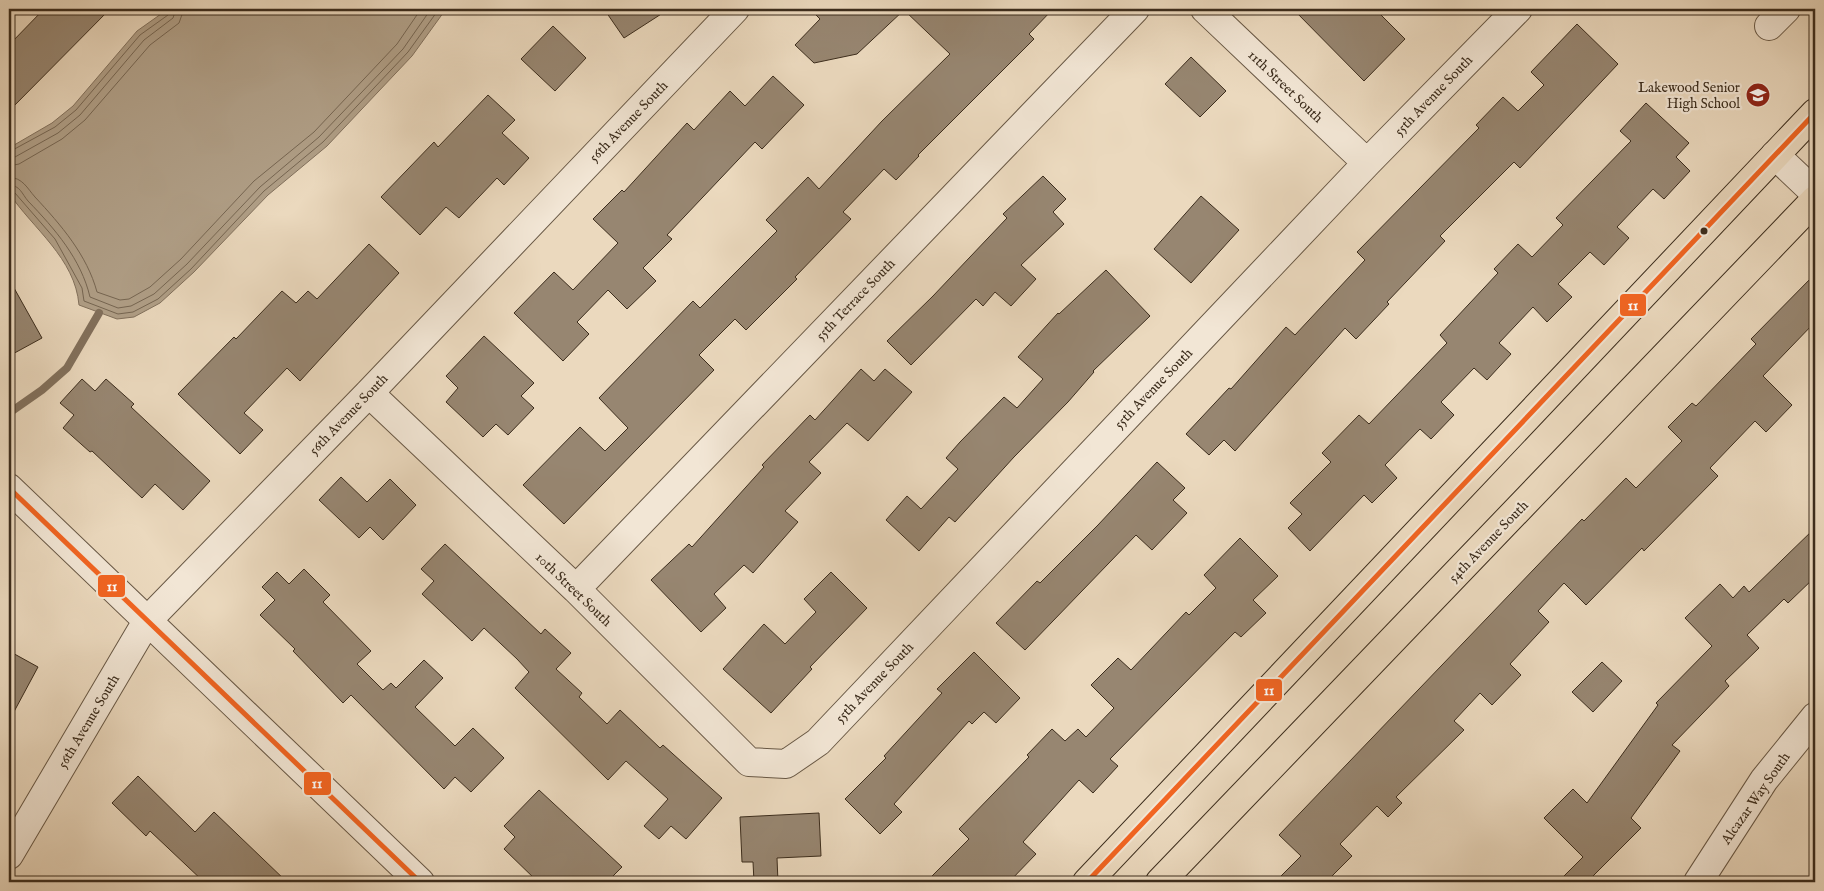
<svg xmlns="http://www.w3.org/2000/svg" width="1824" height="891" font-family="'IM FELL English',serif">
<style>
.water{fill:#b09f87;stroke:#82715d}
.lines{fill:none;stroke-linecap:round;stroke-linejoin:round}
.shore{stroke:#766652;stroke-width:1}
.stream{stroke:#82715d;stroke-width:8}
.building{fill:#978671;stroke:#3c2d1d}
.minor-casing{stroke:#685845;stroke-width:30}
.major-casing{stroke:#3c2d1d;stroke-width:30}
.minor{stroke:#f2e6d5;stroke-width:28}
.major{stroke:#ebd9be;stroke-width:28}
.bus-1-casing{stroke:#f2e6d5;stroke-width:9}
.bus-1{stroke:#f26522;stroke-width:5}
.bus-dot{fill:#3c2d1d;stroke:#f2e6d5;stroke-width:2}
.labels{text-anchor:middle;stroke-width:4.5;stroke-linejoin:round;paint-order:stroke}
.street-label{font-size:14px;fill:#3c2d1d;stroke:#f2e6d5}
.poi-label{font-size:14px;fill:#3c2d1d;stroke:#f2e6d5;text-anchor:end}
.line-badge{stroke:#f2e6d5;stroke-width:2}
.badge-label{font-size:14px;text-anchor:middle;font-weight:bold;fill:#fff}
</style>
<rect width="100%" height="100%" fill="#ebd9be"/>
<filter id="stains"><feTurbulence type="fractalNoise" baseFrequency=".004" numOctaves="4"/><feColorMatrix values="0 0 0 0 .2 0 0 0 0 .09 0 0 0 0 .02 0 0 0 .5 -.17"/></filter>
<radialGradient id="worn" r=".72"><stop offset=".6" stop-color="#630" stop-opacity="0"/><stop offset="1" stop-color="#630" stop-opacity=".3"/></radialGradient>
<path class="water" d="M168,9h278l-34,47 -85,90 -59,49 -74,77 -34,31 -26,14 -17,2 -38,-14c-4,-47 -46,-76 -70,-112v-45l43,-25 21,-17 64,-75z"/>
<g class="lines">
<path class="shore" d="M9,152l46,-25 21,-17 64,-75 28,-20 2,-6
M9,158l6,-1 43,-24 22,-18 64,-75 29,-22 3,-9
M9,166l10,-2 43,-25 23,-19 65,-75 29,-22 5,-14
M9,177c14,1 18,11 26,20 26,28 52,58 62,95l23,8 9,-1 21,-12 31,-28 73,-78 60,-49 83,-88 24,-35
M9,185c11,0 13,9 19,16 27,28 53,58 62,96l28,11 13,-2 23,-12 33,-30 73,-77 59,-50 84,-88 28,-40
M9,191l6,2 40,46 27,49 2,13 34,13 15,-2 25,-13 33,-30 73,-78 59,-49 85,-90 31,-43"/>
<path class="stream" d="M12,411l30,-21 25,-22 32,-55"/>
</g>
<path class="building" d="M44,9h66l-101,102v-66z
M604,9h65l-45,29z
M810,9h243l-24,25 5,5 -116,116 1,1 -23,24 -12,-11 -41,43 8,7 -56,58 2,2 -51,51 -11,-11 -36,36 15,15 -150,154 -41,-39 57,-58 25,24 23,-23 -29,-30 94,-97 7,7 77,-77 -11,-11 42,-43 11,12 63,-68 68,-67 -46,-44 -47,44 -43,9 -19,-18 25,-26z
M1293,9h82l30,30 -41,42z
M1577,24l41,40 -98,104 -6,-6 -74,74 5,5 -58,61 2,2 -33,35 -11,-11 -110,123 -11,-11 -15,15 -23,-21 43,-46 2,1 55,-62 9,8 70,-75 -8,-8 122,-124 -3,-3 27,-28 15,14 26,-26 -13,-13z
M553,26l33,32 -31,33 -34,-32z
M1191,57l35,34 -26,26 -35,-33z
M773,76l31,29 -42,44 -7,-7 -88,93 5,4 -29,29 13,13 -29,28 -19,-19 -31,32 12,12 -26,27 -49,-48 40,-41 19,18 45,-47 -25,-24 29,-29 2,2 63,-69 7,7 36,-39 15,15z
M488,95l27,25 -13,13 27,25 -25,27 -7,-7 -38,40 -13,-11 -26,28 -39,-38 53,-55 4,5z
M1646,103l43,40 -13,14 14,14 -26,28 -11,-10 -36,38 12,11 -25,27 -14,-13 -32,32 14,13 -25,25 -14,-15 -34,36 12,11 -24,26 -13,-12 -33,34 13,13 -23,24 -11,-10 -35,36 12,13 -25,25 -8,-8 -54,56 -22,-23 14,-14 -12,-11 41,-41 -9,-9 37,-38 10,9 78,-81 -7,-8 58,-62 -4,-4 24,-25 14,13 31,-32 -7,-7 75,-77 -11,-10z
M1043,176l23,23 -13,13 11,12 -43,41 15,14 -25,27 -16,-14 -12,14 -7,-7 -65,66 -24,-24 46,-45 74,-78 -4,-4z
M1201,196l38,34 -48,53 -37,-34z
M369,244l30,29 -99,108 -13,-13 -43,45 19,17 -23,24 -62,-60 56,-57 2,2 46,-48 14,12 12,-12 9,8z
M1106,270l44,46 -57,55 1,1 -26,30 -54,55 -59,65 -6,-5 -30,34 -33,-31 21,-24 14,13 37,-40 -12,-11 14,-16 44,-45 13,11 26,-29 -25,-22 40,-44 1,1z
M1815,274v48l-52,54 29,29 -26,27 -11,-11 -45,47 8,8 -74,75 -2,-3 -56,57 -22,-22 -26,28 11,11 -39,42 11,11 -29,30 -12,-12 -26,28 10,9 -68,67 6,6 -14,14 -11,-11 -37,38 12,12 -26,26h-51l26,-26 -22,-21 303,-316 2,2 42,-43 10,10 46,-47 -14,-14 24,-24 4,3 60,-62 -5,-5z
M9,279l33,59 -33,18z
M484,336l50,47 -13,13 13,12 -26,27 -12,-11 -13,13 -37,-35 12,-14 -12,-12z
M861,369l13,12 11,-12 27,23 -44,49 -21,-18 -38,39 12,11 -36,38 13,11 -45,51 -9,-8 -30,29 12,14 -25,24 -50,-52 38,-36 3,3 72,-80 -2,-2 48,-50 5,5z
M82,379l13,12 11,-12 28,25 -3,3 79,74 -27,29 -28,-26 -13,14 -50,-47 -2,1 -27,-24 11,-13 -14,-12z
M1157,462l28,26 -12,12 14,13 -35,37 -16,-15 -111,115 -29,-27 41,-42 3,2 58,-58z
M341,477l26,25 23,-23 26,26 -33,35 -13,-13 -11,11 -40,-38z
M1815,528v49l-27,26 -4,-4 -37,36 12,13 -34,33 4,5 -57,59 8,6 -49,67 10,10 -54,54h-29l25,-25 -39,-39 29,-29 14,14 71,-98 -2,-2 56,-57 -27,-28 35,-34 13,14 11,-12 5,6z
M1240,538l38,38 -25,24 13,13 -25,24 -6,-5 -125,127 8,7 -25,27 -14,-13 -56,62 13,12 -27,28h-83l43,-43 -10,-10 70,-72 -2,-2 25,-26 13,12 13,-12 8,8 28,-29 -23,-23 27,-27 13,12 55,-58 3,3 27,-27 -12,-13z
M445,544l96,90 4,-5 26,24 -15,16 26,24 -3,4 28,27 13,-14 40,38 3,-3 59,53 -36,41 -15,-13 -12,13 -15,-13 24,-27 -42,-38 -18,19 -93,-92 14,-16 -12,-13 -33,-31 -12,13 -50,-47 12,-13 -13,-12z
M304,569l26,26 -7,7 48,49 -14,13 26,26 8,-7 5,5 28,-28 19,18 -28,29 40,39 18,-18 31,30 -33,34 -16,-15 -11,12 -93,-94 -8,8 -50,-52 2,-2 -35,-34 15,-15 -13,-13 15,-15 12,12z
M831,572l36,36 -57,59 2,2 -41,44 -48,-44 41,-45 21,20 31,-32 -12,-13z
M9,651l29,16 -29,54z
M974,652l46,46 -24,25 -12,-11 -12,12 -3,-3 -75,83 8,8 -22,22 -35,-35 41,-41 -2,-2 58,-63 -5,-4z
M1602,662l20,19 -29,31 -21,-20z
M138,776l57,56 19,-20 73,70h-83l-54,-51 -4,5 -34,-33z
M539,790l83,77 -15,15h-69l-34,-33 11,-12 -11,-11z
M819,813l2,43 -44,2 1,24h-24l-1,-20h-11l-2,-45z"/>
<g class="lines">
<defs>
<path id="minor" d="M1205,9l162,154
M1769,26l17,-17
M1775,155l40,38
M369,393l207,196 173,173 37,2 32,-22 549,-579 151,-154
M9,488l411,394
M576,589l559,-580
M9,855l138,-234 222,-228 366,-384
M1698,882l66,-102 51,-63"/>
<path id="major" d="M1087,882l728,-769
M1160,882l655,-682"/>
</defs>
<use href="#minor" class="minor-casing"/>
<use href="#major" class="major-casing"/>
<use href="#minor" class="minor"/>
<use href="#major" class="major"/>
<defs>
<path id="bus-1" d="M9,488l411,394
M1087,882l728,-769"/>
</defs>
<use href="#bus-1" class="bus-1-casing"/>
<use href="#bus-1" class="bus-1"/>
</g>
<defs>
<symbol id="school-disc" viewBox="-11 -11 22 22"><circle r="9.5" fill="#8f2418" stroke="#f2e6d5"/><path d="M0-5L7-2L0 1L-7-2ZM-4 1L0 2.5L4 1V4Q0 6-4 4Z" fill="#fff"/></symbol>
</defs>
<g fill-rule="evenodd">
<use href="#school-disc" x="1744" y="81" width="28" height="28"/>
</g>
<circle class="bus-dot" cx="1704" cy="231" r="4.5"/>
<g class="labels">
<g class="street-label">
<text transform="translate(1286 86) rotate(44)" y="5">11th Street South</text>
<text transform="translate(1433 95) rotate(-46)" y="5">55th Avenue South</text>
<text transform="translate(628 121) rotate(-46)" y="5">56th Avenue South</text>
<text transform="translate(855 299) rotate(-46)" y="5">55th Terrace South</text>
<text transform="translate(1153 388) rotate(-46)" y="5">55th Avenue South</text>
<text transform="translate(348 414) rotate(-46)" y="5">56th Avenue South</text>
<text transform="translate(1488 541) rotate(-46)" y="5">54th Avenue South</text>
<text transform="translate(574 589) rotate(44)" y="5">10th Street South</text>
<text transform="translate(874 682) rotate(-46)" y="5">55th Avenue South</text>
<text transform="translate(88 721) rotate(-59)" y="5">56th Avenue South</text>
<text transform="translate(1755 798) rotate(-55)" y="5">Alcazar Way South</text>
</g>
<g class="poi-label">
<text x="1740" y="92">Lakewood Senior<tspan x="1740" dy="16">High School</tspan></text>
</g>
</g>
<g class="line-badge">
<rect x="1619" y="293" width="28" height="24" rx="5" fill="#f26522"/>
<rect x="97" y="574" width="29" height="24" rx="5" fill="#f26522"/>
<rect x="1255" y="678" width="28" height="24" rx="5" fill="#f26522"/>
<rect x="303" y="771" width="29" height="25" rx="5" fill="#f26522"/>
</g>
<g class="badge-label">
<text x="1633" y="310">11</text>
<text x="112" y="591">11</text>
<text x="1269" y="695">11</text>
<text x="317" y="788">11</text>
</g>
<rect width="1824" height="891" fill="none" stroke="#ebd9be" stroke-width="30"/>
<rect x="10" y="10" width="1804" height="871" fill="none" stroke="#3c2d1d" stroke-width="2.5"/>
<rect x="15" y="15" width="1794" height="861" fill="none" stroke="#3c2d1d"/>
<rect width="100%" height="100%" filter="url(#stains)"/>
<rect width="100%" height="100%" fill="url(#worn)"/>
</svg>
